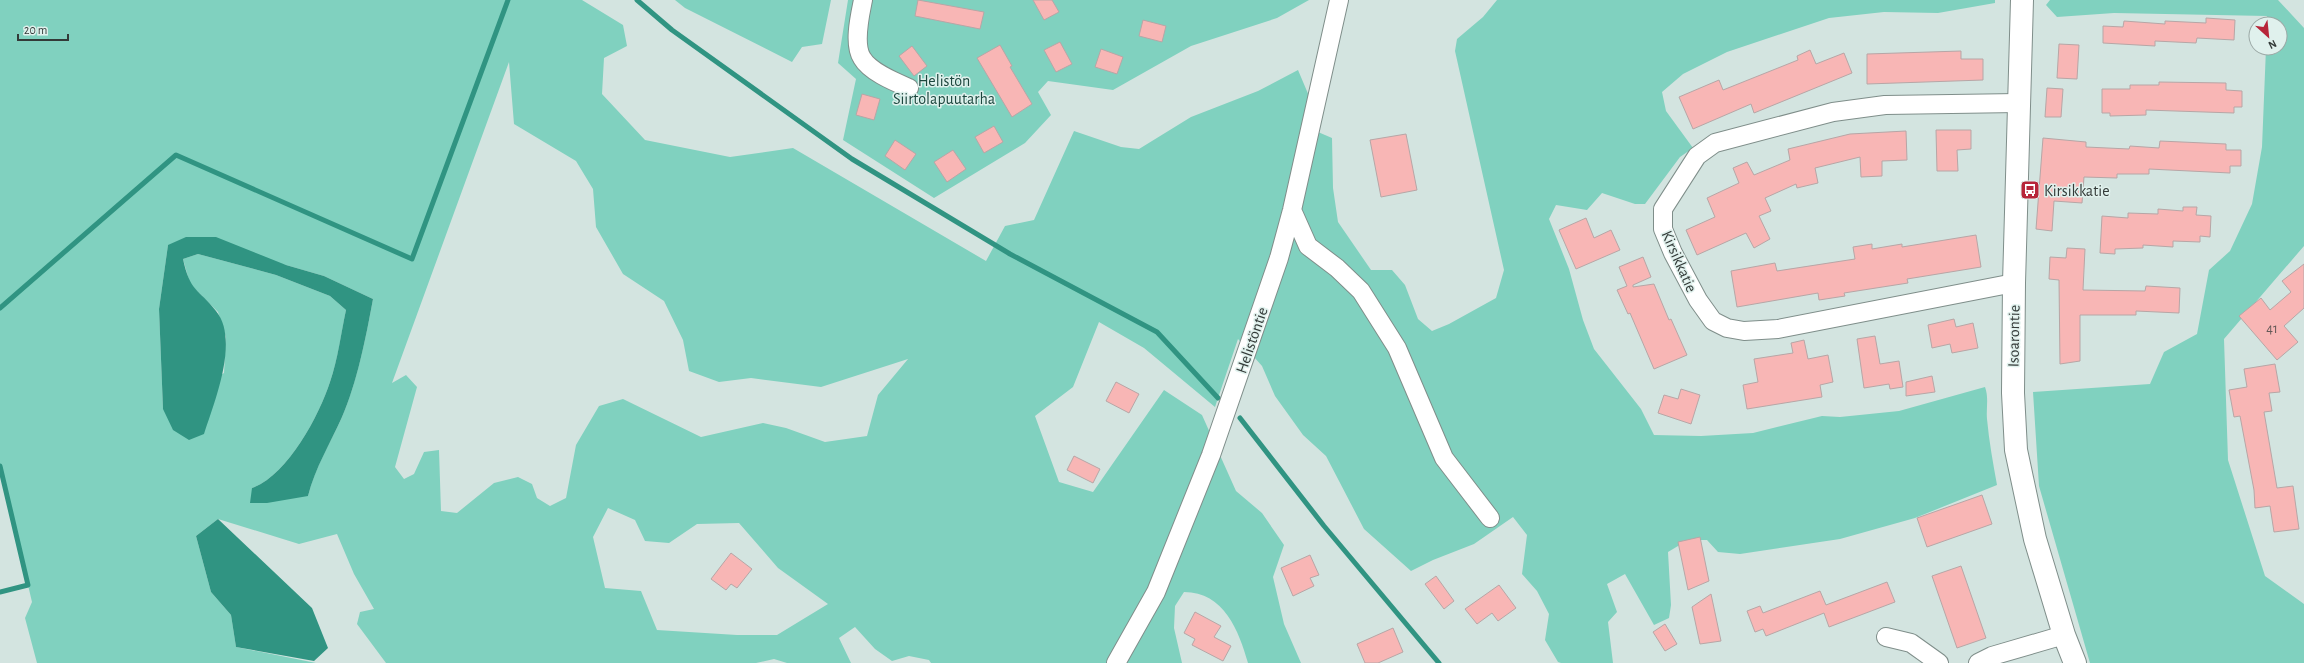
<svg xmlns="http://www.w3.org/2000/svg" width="2304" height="663" viewBox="0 0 2304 663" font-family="'Alegreya Sans',sans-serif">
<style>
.green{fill:#80d1bf;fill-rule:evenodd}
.water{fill:#309482}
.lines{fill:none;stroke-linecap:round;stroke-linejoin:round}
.stream{stroke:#309482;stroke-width:5}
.building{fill:#f8b6b5;stroke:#b7a6a6}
.minor-casing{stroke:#7f8e8a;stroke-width:20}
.tertiary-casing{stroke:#7f8e8a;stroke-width:24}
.minor{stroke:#fff;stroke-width:18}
.tertiary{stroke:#fff;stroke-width:22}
.labels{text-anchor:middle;stroke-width:3;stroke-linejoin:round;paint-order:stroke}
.number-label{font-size:14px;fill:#645957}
.park-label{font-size:16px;fill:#1c473e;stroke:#e0f1ed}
.poi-label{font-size:16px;fill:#333a38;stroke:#e0f1ed;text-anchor:start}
.street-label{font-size:16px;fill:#333a38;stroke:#e0f1ed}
</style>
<rect width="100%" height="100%" fill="#d3e4e0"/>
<!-- green -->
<path class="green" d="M0 0H582L623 25 627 46 604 58 602 94 645 140 730 157 793 148 986 261 1005 226 1034 220 1074 131 1121 147 1139 149 1191 117 1258 91 1298 70 1309 96 1304 126 1332 138 1333 188 1338 222 1371 270H1392L1405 285 1418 319 1432 331 1449 324 1496 298 1504 270 1455 51 1457 39 1483 17 1497 0H1995V3L1938 13 1884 12 1829 18 1727 52 1683 74 1662 92 1666 111 1693 148 1680 157 1645 204H1635L1602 193 1587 210 1556 205 1549 219 1569 269 1583 320 1594 349 1641 409 1654 435 1701 436 1753 433 1822 416 1840 417 1899 411 1985 387C1989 398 1986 408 1987 419 1989 441 1993 463 1997 485L1915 518 1840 539 1740 554 1718 552 1707 540H1688L1668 552 1671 605 1669 618 1654 625 1625 574 1607 584 1617 612 1608 622 1613 663H1561L1558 662 1545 640 1549 614 1537 591 1522 574 1527 535 1513 517 1474 544 1433 560 1411 571 1364 529 1326 456 1303 435 1275 396 1262 366 1238 339 1215 407 1144 348 1099 322 1073 387 1035 416 1059 482 1093 492 1164 390 1202 415 1236 491 1262 513 1284 545 1273 577 1284 624 1301 663H1248C1239 631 1224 592 1184 592L1175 606 1174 628 1182 663H931L929 660 909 656 892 661 875 649 855 627 839 638 851 663H787L774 659 756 663H386L357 624 360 612 374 609 354 574 337 534 299 544 218 519 196 536 211 592 231 615 236 647 316 663H37L25 618 32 602 0 466ZM509 62 514 124 576 161 593 189 596 227 623 274 664 301 683 340 689 371 719 382 751 378 821 387 908 359 878 395 867 436 825 442 786 428 763 423 701 437 623 399 599 406 576 445 566 498 550 506 537 498 532 484 518 477 494 483 457 513 441 511 439 450 424 452 414 474 404 479 395 467 417 387 406 375 392 383ZM168 245 286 265 324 276 373 299C366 337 357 382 342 417 330 444 315 467 308 496L252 488C287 476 319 416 330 382 338 359 341 334 346 310L330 296 276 275 198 254 183 259 190 284 218 312 226 337 224 373 163 409 159 309ZM608 508 635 520 645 541 669 543 697 524 739 523 778 568 828 604 777 635H737L657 630 641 591 605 588 593 537Z
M675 0H831L822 44 802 47 792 62 685 8Z
M848 0H1309L1277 18 1191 46 1113 90 1048 81 1038 92 1051 115 1025 143 934 198 843 140 856 79 838 63Z
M2050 0H2278L2304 28V246L2224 339 2228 460 2265 576 2304 604V663H2090L2039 486 2033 392 2150 384 2164 352 2197 334 2209 270 2230 251 2252 204 2262 147 2266 48H2280V24H2266L2267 16 2114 13 2057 17 2046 5Z"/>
<!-- water -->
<path class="water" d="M186 237H216L286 265 324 276 373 299C366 337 357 383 342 417 330 444 315 468 308 496L267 503H250L252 488C287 476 319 416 330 382 338 359 341 333 346 310L330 296 276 275 198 254 183 259C190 292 198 288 216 311 240 340 214 403 204 434L189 440 173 430 163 409 159 309 168 245Z
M218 519 312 608 328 648 314 661 236 647 231 615 211 592 196 536Z"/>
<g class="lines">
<!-- stream -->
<path class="stream" d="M637 0 672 30 852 159 1010 254 1157 332 1218 398
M0 308 176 155 412 259 508 0
M1240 418 1324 526 1439 663
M0 466 28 585 0 592"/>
</g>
<!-- building -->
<path class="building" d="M918 0 984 12 980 29 915 16Z
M1033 0H1052L1059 12 1044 20Z
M2206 18 2235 20 2234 40 2197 38 2196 43 2155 41V46L2103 43V26L2123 27 2124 21 2165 24V21L2206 23Z
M1143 20 1166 26 1162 42 1139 36Z
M1060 42 1072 64 1056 72 1044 50Z
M2059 44 2079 45 2077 79 2057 78Z
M1000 45 1012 66 1010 67 1032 104 1012 117 977 58Z
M912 46 927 66 914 76 899 56Z
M1101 49 1123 57 1117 74 1095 67Z
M1810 50 1816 64 1844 53 1852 73 1754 113 1751 104 1693 129 1679 97 1719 80 1723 90 1798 60 1797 56Z
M1961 51V59H1983V80L1867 84V54Z
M2159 82 2226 83V90L2242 91V107H2234V113L2146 110V115L2110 116V113H2102V89H2130V85H2159Z
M2047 88 2063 89 2061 117H2045Z
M862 94 880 99 874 120 856 115Z
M994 126 1003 142 984 153 975 137Z
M1936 130H1971V149L1957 150 1958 171H1937Z
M1906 131 1907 160 1882 161V176L1861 177 1860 157 1815 168 1818 183 1797 188 1796 184 1765 198 1771 211 1759 216 1770 239 1754 248 1746 233 1697 255 1686 230 1715 217 1707 198 1739 183 1733 168 1747 162 1754 175 1790 160 1788 149 1850 134Z
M1406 134 1417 190 1381 197 1370 140Z
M2043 138 2086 142V147L2129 149 2130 146 2159 148 2160 141 2226 144V150H2241V166H2230V173L2149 169V174H2117V178L2084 177 2082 203 2054 201 2052 231 2036 229Z
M895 140 916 154 905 170 885 156Z
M953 150 966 169 947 182 934 162Z
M2183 207H2197L2196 215 2211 216 2210 237 2200 236V242L2173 241V247L2143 245V248L2115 249V254L2100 253 2102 216 2128 218V213L2158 214V209L2183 211Z
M1586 218 1594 238 1611 230 1620 250 1576 269 1559 230Z
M1976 235 1981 267 1907 279 1908 283 1844 293 1845 296 1819 300 1818 293 1737 307 1731 271 1775 263 1777 271 1855 259 1853 247 1872 244V249L1902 244V247Z
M2067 248 2085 249 2083 290 2145 291 2146 286 2180 288 2179 313 2136 311V315H2080V361L2060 364 2059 280 2049 279 2050 257 2066 258Z
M1643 257 1651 277 1633 285V287L1654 284 1669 320 1671 319 1687 355 1654 369 1630 313 1628 314 1617 290 1627 286 1619 267Z
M2304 264V308L2284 326 2298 342 2277 360 2239 316 2261 298 2270 310 2291 292 2282 281Z
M1954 319 1956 327 1973 323 1978 348 1952 353 1950 344 1932 348 1928 325Z
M1875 336 1880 364 1899 361 1903 387 1890 389 1889 384 1864 388 1857 339Z
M1804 340 1808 359 1828 355 1833 382 1820 385 1822 397 1747 409 1743 385 1758 382 1754 359 1793 353 1791 343Z
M2275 364 2280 392 2269 393 2272 411 2264 412 2277 488 2293 486 2299 529 2274 532 2270 506 2255 508 2254 490 2240 416 2234 417 2229 390 2247 387 2244 369Z
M1932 376 1935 392 1906 396V382Z
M1116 382 1139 394 1129 413 1106 401Z
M1681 389 1700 395 1691 424 1658 413 1664 395 1678 399Z
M1074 456 1100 469 1093 483 1067 470Z
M1982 495 1992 524 1927 547 1917 518Z
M1700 537 1709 581 1688 590 1678 542Z
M731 553 752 569 737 588 731 584 726 590 711 579Z
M1310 555 1319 575 1310 578 1314 586 1293 596 1281 568Z
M1961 566 1986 638 1957 648 1932 576Z
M1436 576 1454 601 1444 609 1425 584Z
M1887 582 1895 602 1829 627 1824 613 1766 636 1763 629 1755 632 1747 611 1760 606 1763 613 1820 591 1826 605Z
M1499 585 1516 608 1498 621 1492 613 1477 624 1465 609Z
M1711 594 1721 641 1700 644 1692 607Z
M1195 612 1221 626 1214 637 1231 646 1223 661 1192 645 1195 639 1184 633Z
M1665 624 1677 644 1665 651 1653 632Z
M1393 628 1403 652 1378 663H1365L1357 644Z"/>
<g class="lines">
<defs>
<path id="minor" d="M863 0C860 15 853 44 862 58 870 72 895 82 909 88
M1292 210 1308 246 1337 268 1361 291 1397 348 1444 458 1490 518
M2014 283 1778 329 1744 331 1727 328 1713 321 1698 300 1673 253 1663 229V209L1697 156 1715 143 1833 112 1885 105 2018 103
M1886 637 1911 643 1939 663
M1116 663 1156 592 1211 455 1279 258 1292 210 1339 0
M1978 663 1992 656 2064 635"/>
<path id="tertiary" d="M2022 0 2014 283 2013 393 2016 450 2035 539 2064 635 2075 663"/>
</defs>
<!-- minor casing -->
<use href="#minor" class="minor-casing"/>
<!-- tertiary casing -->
<use href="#tertiary" class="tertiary-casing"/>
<!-- minor -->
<use href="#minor" class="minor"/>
<!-- tertiary -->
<use href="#tertiary" class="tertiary"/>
</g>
<!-- icons -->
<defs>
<symbol id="bus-square" viewBox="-11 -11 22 22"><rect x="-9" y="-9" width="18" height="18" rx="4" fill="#b72539" stroke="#e0f1ed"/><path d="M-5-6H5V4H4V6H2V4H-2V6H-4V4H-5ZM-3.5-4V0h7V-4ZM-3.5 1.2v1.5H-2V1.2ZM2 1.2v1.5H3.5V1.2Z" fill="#fff"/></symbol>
</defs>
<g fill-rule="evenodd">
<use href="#bus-square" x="2019" y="179" width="22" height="22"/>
</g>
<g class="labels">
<!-- number labels -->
<g class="number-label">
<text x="2272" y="333">41</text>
</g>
<!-- park labels -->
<g class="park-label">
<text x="944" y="86">Helistön<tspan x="944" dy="18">Siirtolapuutarha</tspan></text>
</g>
<!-- poi labels -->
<g class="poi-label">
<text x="2044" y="196">Kirsikkatie</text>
</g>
<!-- street labels -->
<g class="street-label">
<text transform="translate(1680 261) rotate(66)" y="6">Kirsikkatie</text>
<text transform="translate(2013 336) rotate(-89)" y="6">Isoarontie</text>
<text transform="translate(1251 340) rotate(-71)" y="6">Helistöntie</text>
</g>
</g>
<!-- north arrow -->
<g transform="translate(2268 36) rotate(153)"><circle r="19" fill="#e0f1ed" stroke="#9ba8a5"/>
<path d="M0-3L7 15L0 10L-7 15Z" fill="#b72539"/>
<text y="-6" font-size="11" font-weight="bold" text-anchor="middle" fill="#333a38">N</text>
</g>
<!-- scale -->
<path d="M18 34v6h50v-6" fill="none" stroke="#333a38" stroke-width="2"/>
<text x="24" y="34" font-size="12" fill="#333a38" stroke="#e0f1ed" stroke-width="3" paint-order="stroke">20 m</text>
</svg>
